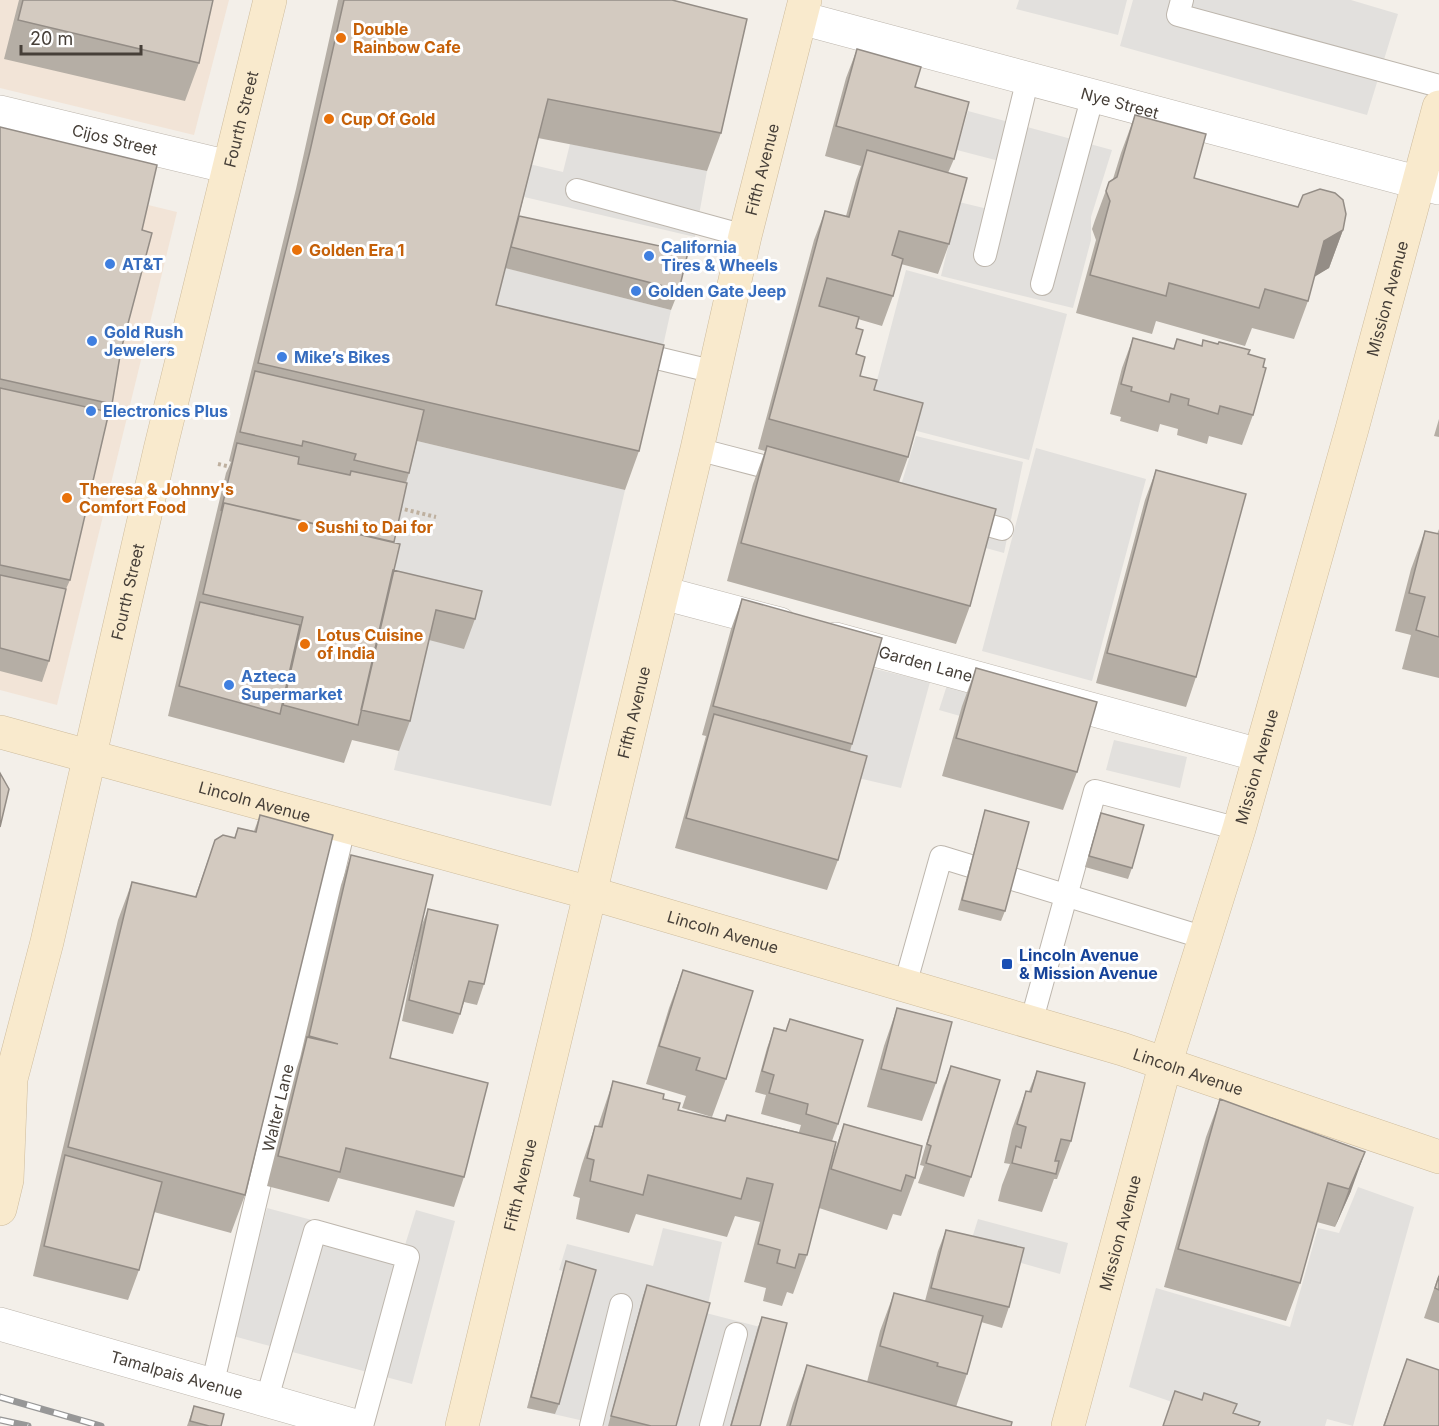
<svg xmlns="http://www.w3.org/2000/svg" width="1439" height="1426" viewBox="0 0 1439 1426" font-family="Inter,sans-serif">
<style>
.commercial{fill:#f2e4d7}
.parking{fill:#e2e0dd}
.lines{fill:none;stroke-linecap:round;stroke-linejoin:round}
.lane-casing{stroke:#bdb6ad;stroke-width:24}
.street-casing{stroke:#bdb6ad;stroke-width:34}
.secondary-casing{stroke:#cebc9d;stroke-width:34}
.path{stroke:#beb09f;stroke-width:4;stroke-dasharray:3 3;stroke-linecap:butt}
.lane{stroke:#fff;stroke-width:22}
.street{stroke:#fff;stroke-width:33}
.secondary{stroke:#f9eacd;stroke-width:33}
.rail-casing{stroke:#979797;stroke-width:7}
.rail{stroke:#fff;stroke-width:4.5;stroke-dasharray:14;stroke-linecap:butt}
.wall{fill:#b5aea5}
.shaded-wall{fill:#948d86}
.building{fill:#d3cac0;stroke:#948d86;stroke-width:1.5}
.food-dot{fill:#e8710a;stroke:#fff;stroke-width:2}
.shop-dot{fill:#3f7fe0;stroke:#fff;stroke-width:2}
.transit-dot{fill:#1a4fb4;stroke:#fff;stroke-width:2}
.labels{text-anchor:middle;stroke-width:6;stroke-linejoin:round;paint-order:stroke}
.food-label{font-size:16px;font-weight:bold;fill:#c56008;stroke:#fff;text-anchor:start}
.street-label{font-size:16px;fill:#463f38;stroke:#fff}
.shop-label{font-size:16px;font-weight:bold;fill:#366cbe;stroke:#fff;text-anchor:start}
.transit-label{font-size:16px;font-weight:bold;fill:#164399;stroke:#fff;text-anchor:start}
</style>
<rect width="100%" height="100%" fill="#f3efe9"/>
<!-- commercial -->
<path class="commercial" d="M0 0H229L194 135 0 88Z
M0 169 177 212 57 705 0 690Z"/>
<!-- parking -->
<path class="parking" d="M1019 0H1127L1118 35 1016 9Z
M1133 0H1351L1398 14 1367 115 1120 46Z
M968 111 1112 150 1091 217V240L1073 308 941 276 959 202 992 210 1003 162 957 150Z
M570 144 707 171 695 237 520 196 529 164 563 172Z
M502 267 671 310 655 382 482 343Z
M906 270 1067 314 1029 460 867 418Z
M916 436 1023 462 1004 553 759 486 894 508Z
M413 440 625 490 551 806 394 770 426 639 382 600Z
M1036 448 1146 479 1092 681 982 651Z
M871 668 930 682 901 788 841 774Z
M948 682 1056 713 1048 741 939 710Z
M1114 740 1187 757 1180 788 1106 770Z
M1358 1187 1414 1207 1353 1426 1327 1419 1325 1426H1241L1129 1387 1156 1288 1290 1327 1318 1228 1339 1233Z
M267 1208 405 1245 416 1210 455 1221 412 1384 233 1336Z
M978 1219 1068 1243 1060 1274 969 1248Z
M663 1228 722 1242 706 1313 783 1333 758 1426H606L527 1408 563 1271 559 1270 567 1244 653 1266Z"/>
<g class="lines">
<defs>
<g id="lane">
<path d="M1182 0 1178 15 1439 86"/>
<path d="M577 190 745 236"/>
<path d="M985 255 1028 78"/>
<path d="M1042 284 1093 95"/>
<path d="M632 352 715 372"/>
<path d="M697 449 789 473"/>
<path d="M963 518 1002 529"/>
<path d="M905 985 941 857 1205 938"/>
<path d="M1031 1023 1095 791 1239 829"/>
<path id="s1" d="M212 1386 344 828"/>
<path d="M266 1402 315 1231 408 1257 362 1426"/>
<path d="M591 1426 621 1305"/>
<path d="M711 1426 736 1334"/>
</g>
<g id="street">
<path id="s2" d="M801 18 1439 188"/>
<path id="s3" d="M0 112 229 167"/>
<path d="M663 593 780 624"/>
<path id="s4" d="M835 639 1259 755"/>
<path id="s5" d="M0 1324 356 1426"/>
</g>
<g id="secondary">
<path id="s6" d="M0 732 590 893 1122 1049 1439 1157"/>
<path id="s7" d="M0 1209 7 1180 11 1079 47 942 160 450 270 0"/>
<path id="s8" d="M462 1426 697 449 745 236 805 0"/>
<path id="s9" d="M1068 1426 1166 1062 1239 829 1352 429 1439 107"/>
</g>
</defs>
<!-- lane casing -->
<use href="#lane" class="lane-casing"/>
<!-- street casing -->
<use href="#street" class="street-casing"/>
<!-- secondary casing -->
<use href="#secondary" class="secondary-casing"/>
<!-- path -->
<path class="path" d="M218 464 231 467
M399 508 436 517"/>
<!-- lane -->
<use href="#lane" class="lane"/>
<!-- street -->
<use href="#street" class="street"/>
<!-- secondary -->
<use href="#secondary" class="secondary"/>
<defs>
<path id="rail" d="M0 1397 101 1426
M0 1420 28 1426"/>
</defs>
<!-- rail casing -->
<use href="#rail" class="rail-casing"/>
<!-- rail -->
<use href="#rail" class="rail"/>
</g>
<!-- wall -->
<path class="wall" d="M19 0H213L199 63 185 101 4 59Z
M338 0H672L721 133 707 171 538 138 519 216 679 290 671 310 505 268 496 305 639 451 625 490 417 441 409 473 406 483 394 542 393 570 475 619 464 649 429 640 410 721 399 751 352 740 344 763 168 716 226 473 231 462 229 461 296 189Z
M857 49 915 87 954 159 948 173 949 244 938 274 901 264 893 296 882 326 858 319 856 328V354L860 376 874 390 908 457 899 482 970 606 956 644 727 581 753 484 765 451 758 449 814 240 825 211 846 216 856 180 861 166 825 156 846 78Z
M1135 115 1194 178 1343 230 1329 268 1314 276 1308 301 1294 339 1252 328 1245 346 1156 321 1152 334 1076 313 1096 240 1092 229 1095 220 1109 182 1113 179 1121 153Z
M0 127 142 230 112 404 109 412 70 580 66 589 49 661 42 682 0 671Z
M1133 338 1173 349 1177 339 1201 346 1248 354 1263 367 1253 415 1242 445 1209 436 1207 444 1177 435 1178 429 1160 424 1158 432 1120 421 1121 417 1110 414 1122 368Z
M1439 419V437L1434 436Z
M1156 470 1196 677 1186 707 1096 683 1145 500Z
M1439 529V678L1402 669 1411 635 1395 631 1411 569 1425 531 1437 534Z
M742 599 852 744 850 751 838 860 827 890 675 848 706 736 702 735 731 629Z
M976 668 1077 772 1063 810 942 776 962 706Z
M985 810 1005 911 1001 921 958 910 982 821Z
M1101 813 1132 868 1128 879 1085 867Z
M260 815 245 1195 231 1233 154 1212 139 1270 128 1300 33 1276 54 1185 118 920 132 882 195 897 215 840 234 838 238 828 254 831Z
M351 855 390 1058 464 1177 454 1207 338 1178 329 1202 267 1186 297 1067 300 1058 341 885Z
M428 909 484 984 477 1005 464 1002 460 1014 453 1034 402 1021 420 930Z
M683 970 726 1079 712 1117 682 1108 686 1096 646 1084 669 1008Z
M897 1008 936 1083 922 1121 867 1107 884 1046Z
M790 1019 838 1124 832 1141 831 1161 844 1124 915 1178 901 1216 893 1214 887 1230 819 1208 807 1255 793 1294 787 1292 782 1306 763 1301 766 1288 744 1282 760 1222 735 1216 727 1237 636 1214 629 1233 576 1219 580 1198 573 1196 582 1164 595 1126H598L613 1081 663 1099 678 1110 725 1121 727 1115 799 1132 801 1125 761 1114 766 1095 755 1092 767 1048 774 1028 786 1031Z
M951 1066 971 1177 964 1197 918 1183 924 1166 920 1165 943 1086Z
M1037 1071 1071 1141 1057 1179H1054L1042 1212 998 1201 1002 1185 1010 1164 1004 1163 1012 1129 1026 1091H1029Z
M1220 1099 1351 1191 1335 1227 1317 1222 1300 1283 1286 1321 1164 1287 1206 1137Z
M946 1230 1009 1307 1002 1328 981 1322 967 1374 956 1407 1011 1426H786L793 1403 807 1365 867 1382 880 1331 894 1293 925 1301 938 1251Z
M566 1261 559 1404 555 1414 527 1408 563 1272Z
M1439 1274V1323L1424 1318Z
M647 1285 676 1426H608L643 1296Z
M762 1317 760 1426H730L758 1327Z
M1407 1359 1439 1426H1383Z
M194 1406 221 1426H187Z"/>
<!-- shaded-wall -->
<path class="shaded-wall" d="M1343 230 1329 268 1311 279 1324 241Z
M1365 1152 1351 1191 1335 1227 1349 1189Z"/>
<!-- building -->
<path class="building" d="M23 0H213L199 63 18 20Z
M344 0H672L747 19 721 133 548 99 496 305 664 345 639 451 258 363 310 151Z
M857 49 921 67 915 87 969 102 954 159 836 126Z
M1135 115 1206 134 1194 178 1298 207 1303 195 1320 189 1335 193 1343 200 1346 214 1343 230 1324 241 1308 301 1265 289 1259 308 1169 283 1166 296 1090 275 1110 201 1106 191 1109 182 1117 177Z
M0 127 157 165 142 230 152 233 121 350 112 404 0 379Z
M867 150 967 178 949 244 899 231 892 255 903 259 893 296 827 278 819 306 859 317 856 328 863 330 856 354 865 357 860 376 877 380 874 390 923 403 908 457 769 419 825 211 849 217Z
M519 216 688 252 679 290 511 247Z
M1133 338 1174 349 1177 339 1202 346 1203 340 1218 344 1219 342 1250 350 1248 354 1265 359 1263 367 1266 368 1253 415 1220 406 1218 414 1188 405 1189 399 1171 394 1169 402 1131 391 1132 387 1121 384Z
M255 371 424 410 409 473 354 460 356 454 303 441 302 446 240 432Z
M0 388 109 412 70 580 0 565Z
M237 443 299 457 298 464 350 475 351 471 407 483 394 542 224 503 221 511Z
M767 446 996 509 970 606 741 543Z
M1156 470 1246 494 1196 677 1107 653Z
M224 503 400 544 358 725 283 705 303 617 203 594Z
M1425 531 1439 534V637L1416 630 1425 597 1409 593Z
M393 570 482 591 475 619 436 610 410 721 361 710Z
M0 575 66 589 49 661 0 648Z
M742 599 882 638 852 744 713 706Z
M200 602 300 625 280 714 179 686Z
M976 668 1097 702 1077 772 956 738Z
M714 714 867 756 838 860 686 818Z
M0 773 9 789 0 827Z
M985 810 1029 822 1005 911 962 900Z
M1101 813 1144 825 1132 868 1089 856Z
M260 815 333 835 245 1195 68 1147 132 882 196 897 215 840 223 835 235 838 238 828 256 832Z
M351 855 433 875 390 1058 488 1083 464 1177 346 1148 340 1172 278 1156 307 1037 338 1044 309 1036Z
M428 909 498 925 484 984 469 981 460 1014 409 1000Z
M683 970 753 991 726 1079 696 1070 700 1058 659 1046Z
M897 1008 952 1022 936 1083 881 1069Z
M790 1019 863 1040 838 1124 806 1114 808 1104 769 1093 774 1075 762 1071 774 1028 786 1031Z
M951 1066 1000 1080 971 1177 926 1163 931 1146 927 1144Z
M1037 1071 1085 1083 1071 1141 1061 1139 1055 1161H1059L1056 1174 1012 1163 1016 1146 1021 1148 1026 1127 1017 1124 1026 1091 1031 1092Z
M613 1081 664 1094 663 1099 680 1103 678 1110 725 1121 727 1115 836 1142 807 1255 799 1254 795 1268 777 1263 780 1250 758 1244 773 1184 747 1178 741 1199 648 1175 643 1195 590 1181 594 1160 587 1158 595 1126 602 1127Z
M1220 1099 1365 1152 1349 1189 1328 1183 1300 1283 1178 1249Z
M844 1124 922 1146 915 1178 906 1175 901 1191 831 1169Z
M65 1155 162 1182 139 1270 44 1246Z
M946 1230 1024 1248 1009 1307 931 1288Z
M566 1261 596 1270 559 1404 531 1397Z
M1439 1276V1290L1435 1288Z
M647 1285 710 1303 676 1426H651L611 1416Z
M894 1293 983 1316 967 1374 937 1366 938 1363 880 1346Z
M762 1317 787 1323 760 1426H731Z
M1407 1359 1439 1370V1426H1384Z
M807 1365 1012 1422 1011 1426H790Z
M1175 1391 1202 1400 1204 1393 1237 1404 1233 1413 1260 1422 1258 1426H1163Z
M194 1406 224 1414 221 1426H209L190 1421Z"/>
<!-- markers -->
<g class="food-dot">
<circle cx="341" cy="38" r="6"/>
<circle cx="329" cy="119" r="6"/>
<circle cx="297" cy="250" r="6"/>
<circle cx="67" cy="498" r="6"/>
<circle cx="303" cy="527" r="6"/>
<circle cx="305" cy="644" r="6"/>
</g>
<g class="shop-dot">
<circle cx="649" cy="256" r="6"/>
<circle cx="110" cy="264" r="6"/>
<circle cx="636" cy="291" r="6"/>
<circle cx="92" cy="341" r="6"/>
<circle cx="282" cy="357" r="6"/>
<circle cx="91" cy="411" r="6"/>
<circle cx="229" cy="685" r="6"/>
</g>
<rect class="transit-dot" x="1001" y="958" width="12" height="12" rx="3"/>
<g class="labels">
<!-- food labels -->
<g class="food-label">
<text x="353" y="35">Double<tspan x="353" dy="18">Rainbow Cafe</tspan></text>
<text x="341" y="125">Cup Of Gold</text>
<text x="309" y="256">Golden Era 1</text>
<text x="79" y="495">Theresa &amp; Johnny's<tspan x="79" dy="18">Comfort Food</tspan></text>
<text x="315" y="533">Sushi to Dai for</text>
<text x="317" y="641">Lotus Cuisine<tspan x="317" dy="18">of India</tspan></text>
</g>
<!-- street labels -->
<g class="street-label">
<text dy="6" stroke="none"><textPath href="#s2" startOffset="330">Nye Street</textPath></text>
<text dy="6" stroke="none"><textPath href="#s7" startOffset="1118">Fourth Street</textPath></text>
<text dy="6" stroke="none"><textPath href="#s3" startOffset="118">Cijos Street</textPath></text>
<text dy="6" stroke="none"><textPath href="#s8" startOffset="1292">Fifth Avenue</textPath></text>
<text dy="6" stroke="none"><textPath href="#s9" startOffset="1172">Mission Avenue</textPath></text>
<text dy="6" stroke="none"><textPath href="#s7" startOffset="632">Fourth Street</textPath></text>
<text dy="6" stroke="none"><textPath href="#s4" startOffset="94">Garden Lane</textPath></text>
<text dy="6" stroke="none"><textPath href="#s8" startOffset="734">Fifth Avenue</textPath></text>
<text dy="6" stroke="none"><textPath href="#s9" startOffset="686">Mission Avenue</textPath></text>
<text dy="6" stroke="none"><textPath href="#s6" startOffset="264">Lincoln Avenue</textPath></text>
<text dy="6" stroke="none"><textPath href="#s6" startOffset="750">Lincoln Avenue</textPath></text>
<text dy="6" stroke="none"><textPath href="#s6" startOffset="1236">Lincoln Avenue</textPath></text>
<text dy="6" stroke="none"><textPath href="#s1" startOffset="286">Walter Lane</textPath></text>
<text dy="6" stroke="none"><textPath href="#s8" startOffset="248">Fifth Avenue</textPath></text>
<text dy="6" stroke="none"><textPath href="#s9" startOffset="200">Mission Avenue</textPath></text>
<text dy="6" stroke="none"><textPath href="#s5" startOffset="184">Tamalpais Avenue</textPath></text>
</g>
<!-- shop labels -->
<g class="shop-label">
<text x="661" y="253">California<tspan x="661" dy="18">Tires &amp; Wheels</tspan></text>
<text x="122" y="270">AT&amp;T</text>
<text x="648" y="297">Golden Gate Jeep</text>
<text x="104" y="338">Gold Rush<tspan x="104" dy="18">Jewelers</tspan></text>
<text x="294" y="363">Mike’s Bikes</text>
<text x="103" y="417">Electronics Plus</text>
<text x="241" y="682">Azteca<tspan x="241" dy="18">Supermarket</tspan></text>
</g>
<!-- transit labels -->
<g class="transit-label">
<text x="1019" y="961">Lincoln Avenue<tspan x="1019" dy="18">&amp; Mission Avenue</tspan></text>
</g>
</g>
<!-- scale -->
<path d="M21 45v9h120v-9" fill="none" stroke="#463f38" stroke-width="3"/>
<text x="30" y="45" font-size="18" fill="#463f38" stroke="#ffffff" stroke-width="4.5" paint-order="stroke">20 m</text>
</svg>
